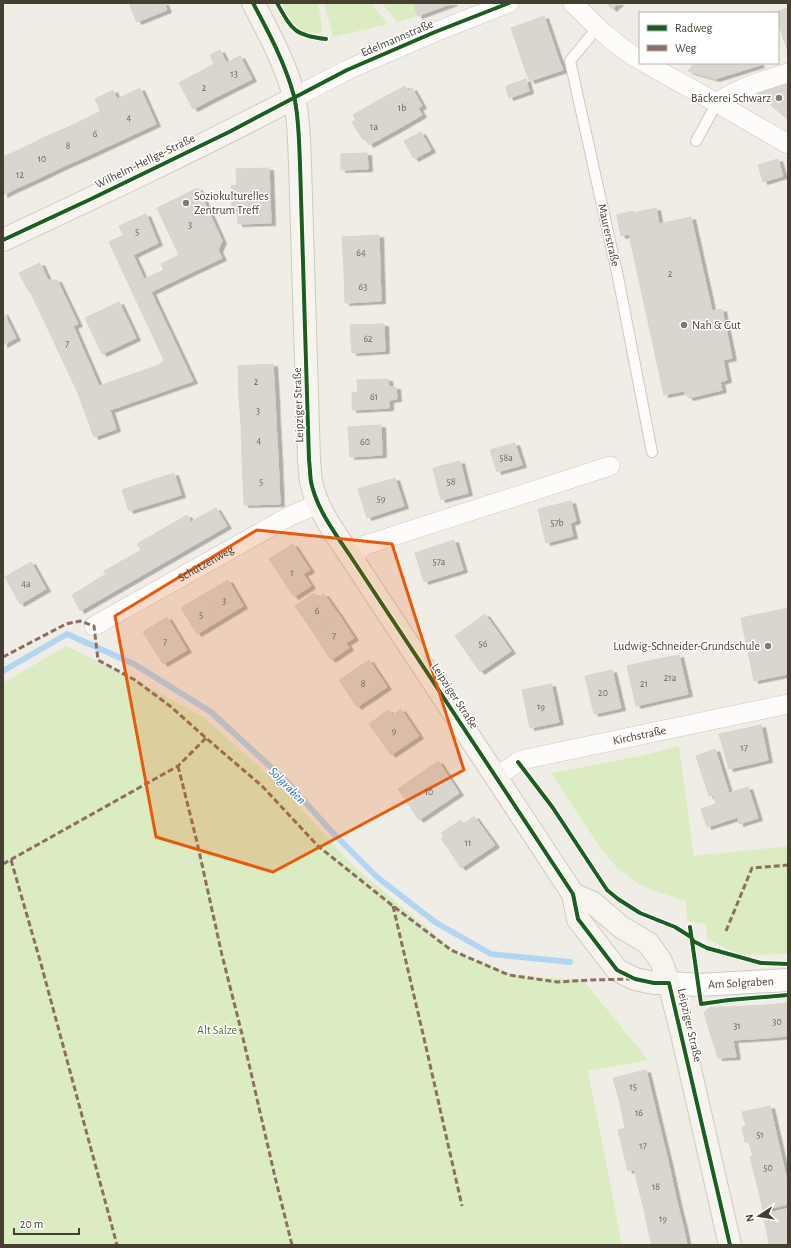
<svg xmlns="http://www.w3.org/2000/svg" width="791" height="1248" viewBox="0 0 791 1248" font-family="'Alegreya Sans',sans-serif">
<style>
.green{fill:#dbecc3}
.lines{fill:none;stroke-linecap:round;stroke-linejoin:round}
.stream{stroke:#b2d6f2;stroke-width:6}
.building{fill:#d9d6cf;stroke:#d8d4cc;filter:url(#shadow)}
.service-casing{stroke:#ccc9c2;stroke-width:12}
.minor-casing{stroke:#ccc9c2;stroke-width:20}
.tertiary-casing{stroke:#ccc9c2;stroke-width:24}
.secondary-casing{stroke:#cfcabc;stroke-width:24}
.service{stroke:#fdfcfb;stroke-width:10}
.minor{stroke:#fdfcfb;stroke-width:19}
.tertiary{stroke:#fdfcfb;stroke-width:22}
.secondary{stroke:#f6f4ed;stroke-width:22}
.quiet{stroke:#8d6e63;stroke-width:3;stroke-dasharray:6 3;stroke-linecap:butt}
.cycleway-casing{stroke:#fff;stroke-width:6}
.cycleway{stroke:#1b5e20;stroke-width:4}
.marked{fill:#e8590c;fill-opacity:0.2;stroke:#e8590c;stroke-width:3;stroke-linejoin:round}
.poi-dot{fill:#817c71;stroke:#fff;stroke-width:1.5}
.labels{text-anchor:middle;stroke-width:3;stroke-linejoin:round;paint-order:stroke}
.number-label{font-size:10px;fill:#6b665a}
.street-label{font-size:12px;fill:#453f32;stroke:#fff}
.poi-label{font-size:12px;fill:#453f32;stroke:#fff;text-anchor:end}
.park-label{font-size:12px;fill:#3f7c21;stroke:#fff}
.water-label{font-size:13px;font-style:italic;fill:#2273ba;stroke:#fff}
</style>
<defs>
<filter id="shadow"><feDropShadow dx="4.5" dy="2.5" stdDeviation="0" flood-color="#0004"/></filter>
</defs>
<rect width="100%" height="100%" fill="#f0ede6"/>
<!-- green -->
<path class="green" d="M281 3H318L322 25V33C317 33 311 33 306 32 293 28 287 14 281 3Z
M324 3H371L388 24 333 37Z
M382 3H413L418 16 397 22Z
M66 646 130 677 203 717 283 788 352 865 456 952 517 976 583 980 648 1060 588 1071 622 1245H3V683Z
M679 746 694 856 788 846V954L741 955 707 939 706 924 687 921 686 901 663 894 640 885 617 868 599 846 551 773C594 765 637 758 679 746Z"/>
<g class="lines">
<!-- stream -->
<path class="stream" d="M3 671 67 634 134 664 211 712 288 783 331 831 377 877 435 922 491 954 570 962"/>
</g>
<!-- building -->
<path class="building" d="M129 3H164L167 10 137 22Z
M413 3H453L418 16Z
M607 3H619L612 9Z
M788 8V52L778 23V13L775 12Z
M544 16 559 60 526 72 511 28Z
M220 50 226 62 216 68 210 55Z
M240 56 252 79 228 91 216 68Z
M559 60 563 70 530 81 526 72Z
M694 63H716L715 79 688 71Z
M716 63H759L760 65 715 79Z
M214 64 228 91 193 109 179 83Z
M526 79 529 91 509 98 506 86Z
M788 84V120L757 93Z
M405 86 408 91 412 88 422 106 418 108 422 115 396 130 379 100Z
M140 88 156 124 115 143 95 99 113 90 117 99Z
M379 100 396 130 369 145 366 139 363 140 352 122 356 120 353 115Z
M101 111 115 143 89 155 75 124Z
M75 124 89 155 62 167 47 136Z
M421 132 431 150 414 159 404 141Z
M47 136 62 167 37 179 23 148Z
M23 148 37 179 13 190 3 169V157Z
M367 153 368 169 341 170V154Z
M778 159 783 176 763 182 758 165Z
M269 168 271 223 238 224 237 209H232L231 186 237 185 236 169Z
M3 169 13 190 3 195Z
M198 188 222 241 218 250 222 258 188 274 157 208Z
M656 208 659 224 691 217 712 311 722 309 732 358 723 360 727 380 720 382 722 390 689 398 683 391 664 395 629 234 621 236 617 215 633 211V213Z
M146 214 158 243 133 255 119 226Z
M124 235 144 279 164 270 161 264 179 255 188 274 151 292 193 381 110 410 116 429 94 437 78 393 30 291 29 292 19 273 40 263 48 280H57L78 324 73 326 99 386 159 365 164 360 109 242Z
M379 235 380 268 344 270 342 237Z
M380 268 381 301 345 303 344 270Z
M119 302 136 338 102 354 85 318Z
M3 312 16 338 3 345Z
M384 324 385 351 352 353 350 325Z
M273 364 275 397 239 398 238 366Z
M388 379 389 387H396L397 399 389 400V408L352 410V393L358 392 357 380Z
M275 397 276 422 241 424 239 398Z
M276 422 278 457 242 458 241 424Z
M381 425 382 455 350 457 348 427Z
M515 443 522 465 497 472 490 450Z
M278 457 280 504 244 505 242 458Z
M460 461 468 493 441 500 433 468Z
M174 473 181 495 129 511 122 490Z
M395 478 404 506 367 518 358 489Z
M571 501 576 521 570 523 573 536 546 543 538 509Z
M216 508 227 526 80 611 72 595 106 574 104 571 141 550 137 544 187 515 191 522Z
M454 540 463 570 424 582 415 553Z
M293 544 310 570 303 574 311 586 294 597 269 559Z
M31 562 46 589 20 604 5 577Z
M228 580 243 606 220 620 204 594Z
M314 593 317 598 324 594 339 615 313 632 295 606Z
M204 594 220 620 197 634 181 608Z
M788 608V674L754 681 741 618Z
M485 614 511 651 480 672 455 636Z
M339 615 354 638 346 643 349 648 331 660 313 632Z
M167 617 187 650 163 664 143 632Z
M679 655 688 694 661 700 653 660Z
M369 660 387 687 357 707 339 680Z
M653 660 661 700 636 706 627 666Z
M612 670 621 708 594 714 585 676Z
M551 684 559 722 530 728 522 690Z
M401 709 419 736 391 755 369 724 388 710 392 715Z
M761 725 768 760 729 769 719 734Z
M715 749 729 793 748 787 758 818 739 824 738 817 707 827 701 809 716 804 714 795 709 796 696 756Z
M438 761 459 793 419 820 398 789Z
M474 816 495 845 461 868 441 838 444 836 441 833 461 820 464 824Z
M788 1003V1036L767 1038 765 1005Z
M765 1005 767 1038 733 1040 736 1057 718 1058 704 1013 710 1007H729Z
M646 1070 652 1095 620 1103 613 1078Z
M652 1095 658 1120 625 1128 620 1103Z
M770 1106 780 1150 753 1157 749 1142H745L742 1127 746 1126 742 1112Z
M658 1120 668 1161 628 1171 618 1130Z
M780 1150 786 1177 757 1184 750 1157Z
M668 1161 677 1202 644 1210 634 1169Z
M786 1177 788 1184V1204L763 1210 757 1184Z
M677 1202 683 1226 649 1234 644 1210Z
M788 1209V1234L768 1238 763 1214Z
M683 1226 687 1245H652L649 1234Z
M788 1234V1245H769L768 1238Z"/>
<g class="lines">
<defs>
<path id="service" d="M597 28 570 61 618 277 652 452
M696 141 717 103"/>
<g id="minor">
<path d="M573 3C594 24 614 45 640 60"/>
<path d="M645 63 717 103C739 87 762 81 788 73"/>
<path d="M294 98 347 70 435 32 509 3"/>
<path d="M717 103 788 144"/>
<path d="M351 557 365 545 381 540 610 466"/>
<path id="s1" d="M94 626 290 516 318 504"/>
<path id="s2" d="M496 777 518 762 526 759 788 704"/>
</g>
<g id="tertiary">
<path id="s3" d="M669 983 699 985 788 980"/>
</g>
<path id="secondary" d="M253 3C269 33 285 63 294 96 299 117 299 143 300 164L309 460C310 467 310 475 311 482 317 510 335 533 351 557L573 894 578 919 617 970 635 979 654 983H669
M3 240C101 194 199 148 294 98
M573 894 593 903 621 927 648 943 661 961 669 983 682 1034 730 1245"/>
</defs>
<!-- service casing -->
<use href="#service" class="service-casing"/>
<!-- minor casing -->
<use href="#minor" class="minor-casing"/>
<!-- tertiary casing -->
<use href="#tertiary" class="tertiary-casing"/>
<!-- secondary casing -->
<use href="#secondary" class="secondary-casing"/>
<!-- service -->
<use href="#service" class="service"/>
<!-- minor -->
<use href="#minor" class="minor"/>
<!-- tertiary -->
<use href="#tertiary" class="tertiary"/>
<!-- secondary -->
<use href="#secondary" class="secondary"/>
<!-- quiet -->
<path class="quiet" d="M3 657 66 624 80 621 94 626 98 660 135 680 170 706 206 738 262 786 318 846 393 906 451 950 509 975 557 982 591 980 630 979
M178 766 197 842 222 955 243 1038 275 1177 292 1245
M11 860 41 964 117 1245
M3 864 178 766 206 738
M393 906 426 1047 462 1206
M726 931 752 868 788 865"/>
<defs>
<path id="cycleway" d="M253 3C269 33 285 63 294 96 299 117 299 143 300 164L309 460C310 467 310 475 311 482 317 510 335 533 351 557L573 894 578 919 617 970 635 979 654 983H669L730 1245
M277 3C292 30 295 36 326 39
M3 240 91 199 229 132 347 70 435 32 509 3
M518 762 553 808 607 890 618 899 640 913 675 927 691 937 693 941 707 948 761 963 788 964
M690 927 701 1004 729 1000 788 995"/>
</defs>
<!-- cycleway casing -->
<use href="#cycleway" class="cycleway-casing"/>
<!-- cycleway -->
<use href="#cycleway" class="cycleway"/>
</g>
<!-- marked area -->
<path class="marked" d="M257 530 392 544 464 770 273 872 156 837 115 616Z"/>
<!-- markers -->
<g class="poi-dot">
<circle cx="779" cy="98" r="4"/>
<circle cx="186" cy="203" r="4"/>
<circle cx="684" cy="325" r="4"/>
<circle cx="768" cy="646" r="4"/>
</g>
<g class="labels">
<!-- number labels -->
<g class="number-label">
<text x="234" y="77">13</text>
<text x="204" y="91">2</text>
<text x="402" y="111">1b</text>
<text x="129" y="121">4</text>
<text x="374" y="130">1a</text>
<text x="95" y="137">6</text>
<text x="68" y="149">8</text>
<text x="42" y="162">10</text>
<text x="20" y="178">12</text>
<text x="190" y="228">3</text>
<text x="137" y="235">5</text>
<text x="361" y="256">64</text>
<text x="670" y="277">2</text>
<text x="363" y="290">63</text>
<text x="368" y="342">62</text>
<text x="67" y="347">7</text>
<text x="256" y="385">2</text>
<text x="374" y="400">61</text>
<text x="258" y="414">3</text>
<text x="259" y="444">4</text>
<text x="365" y="445">60</text>
<text x="506" y="461">58a</text>
<text x="261" y="485">5</text>
<text x="451" y="485">58</text>
<text x="381" y="502">59</text>
<text x="557" y="526">57b</text>
<text x="439" y="565">57a</text>
<text x="292" y="576">1</text>
<text x="26" y="587">4a</text>
<text x="224" y="604">3</text>
<text x="317" y="614">6</text>
<text x="201" y="618">5</text>
<text x="334" y="639">7</text>
<text x="165" y="645">7</text>
<text x="483" y="647">56</text>
<text x="670" y="681">21a</text>
<text x="363" y="687">8</text>
<text x="644" y="687">21</text>
<text x="603" y="696">20</text>
<text x="541" y="710">19</text>
<text x="394" y="734">9</text>
<text x="744" y="751">17</text>
<text x="429" y="795">10</text>
<text x="468" y="846">11</text>
<text x="777" y="1025">30</text>
<text x="737" y="1029">31</text>
<text x="633" y="1090">15</text>
<text x="639" y="1116">16</text>
<text x="760" y="1138">51</text>
<text x="643" y="1149">17</text>
<text x="768" y="1171">50</text>
<text x="656" y="1190">18</text>
<text x="663" y="1222">19</text>
</g>
<!-- street labels -->
<g class="street-label">
<text transform="translate(397 38) rotate(-23)" y="4">Edelmannstraße</text>
<text transform="translate(145 161) rotate(-26)" y="4">Wilhelm-Hellge-Straße</text>
<text transform="translate(609 235) rotate(77)" y="4">Maurerstraße</text>
<text transform="translate(298 405) rotate(-92)" y="4">Leipziger Straße</text>
<text dy="4" stroke="none"><textPath href="#s1" startOffset="128">Schützenweg</textPath></text>
<text transform="translate(455 696) rotate(57)" y="4">Leipziger Straße</text>
<text dy="4" stroke="none"><textPath href="#s2" startOffset="151">Kirchstraße</textPath></text>
<text dy="4" stroke="none"><textPath href="#s3" startOffset="72">Am Solgraben</textPath></text>
<text transform="translate(690 1025) rotate(77)" y="4">Leipziger Straße</text>
</g>
<!-- poi labels -->
<g class="poi-label">
<text x="771" y="102">Bäckerei Schwarz</text>
<text x="194" y="200" text-anchor="start">Soziokulturelles<tspan x="194" dy="14">Zentrum Treff</tspan></text>
<text x="692" y="329" text-anchor="start">Nah &amp; Gut</text>
<text x="760" y="650">Ludwig-Schneider-Grundschule</text>
</g>
<!-- park labels -->
<g class="park-label">
<text x="217" y="1034">Alt Salze</text>
</g>
<!-- water labels -->
<g class="water-label">
<text transform="translate(288 785) rotate(45)" y="5">Solgraben</text>
</g>
</g>
<!-- border -->
<rect width="791" height="1248" fill="none" stroke="#453f32" stroke-width="8"/>
<!-- legend -->
<rect x="639" y="12" width="140" height="52" fill="#ffffff" stroke="#b5b2ad"/>
<rect x="647" y="25" width="20" height="6" fill="#1b5e20" stroke="#b5b2ad"/>
<text x="675" y="32" font-size="12" fill="#453f32">Radweg</text>
<rect x="647" y="45" width="20" height="6" fill="#8d6e63" stroke="#b5b2ad"/>
<text x="675" y="52" font-size="12" fill="#453f32">Weg</text>
<!-- north arrow -->
<g transform="translate(759 1216) rotate(258)" stroke="#ffffff" stroke-width="3" paint-order="stroke">
<path d="M0-3L7 15L0 10L-7 15Z" fill="#453f32"/>
<text y="-6" font-size="11" font-weight="bold" text-anchor="middle" fill="#453f32">N</text>
</g>
<!-- scale -->
<path d="M14 1228v6h65v-6" fill="none" stroke="#453f32" stroke-width="2"/>
<text x="20" y="1228" font-size="12" fill="#453f32" stroke="#ffffff" stroke-width="3" paint-order="stroke">20 m</text>
</svg>
